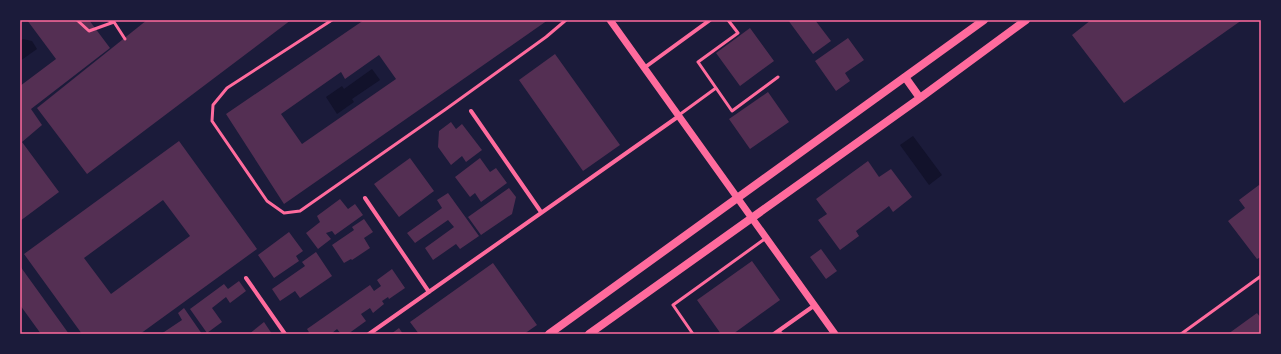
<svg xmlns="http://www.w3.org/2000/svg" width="1281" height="354" viewBox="0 0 1281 354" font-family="'Roboto Serif',serif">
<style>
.water{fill:#12122b}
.building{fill:#542f53;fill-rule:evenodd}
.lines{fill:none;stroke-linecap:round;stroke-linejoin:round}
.service{stroke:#ff6b9d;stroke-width:3}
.minor{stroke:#ff6b9d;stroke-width:4}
.tertiary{stroke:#ff6b9d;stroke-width:7}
.secondary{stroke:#ff6b9d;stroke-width:8}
.neatline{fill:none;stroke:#ff6b9d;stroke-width:1.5}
</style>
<rect width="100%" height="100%" fill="#1b1b3a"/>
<!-- water -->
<path class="water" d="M23 39 32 41 37 49 20 61V41Z
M372 69 380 80 352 99 354 102 337 114 326 97 342 86 344 89Z
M913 136 942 175 929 185 900 145Z"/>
<!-- building -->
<path class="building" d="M27 20H89L110 48 31 109 42 125 22 142 59 192 20 221V86L56 59Z
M147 20H291L87 174 37 108Z
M364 20H548L284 204 226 114ZM379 55 396 79 302 144 281 114 341 72 345 79Z
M788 20H815L831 41 813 54Z
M1091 20H1242L1124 103 1072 35Z
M750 28 774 61 740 86 716 53Z
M848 38 864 60 845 73 850 81 836 91 815 61Z
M555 54 620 145 583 171 519 80Z
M768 92 789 122 750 149 729 119Z
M451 122 456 129 462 124 482 150 466 162 462 156 451 165 438 147 439 131Z
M179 141 257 249 140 334H82L24 254ZM163 200 190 236 111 294 84 258Z
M410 158 434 191 399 217 374 184Z
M480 158 490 172 496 168 507 183 481 202 475 193 470 197 455 177Z
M868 161 879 177 891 169 912 197 893 212 889 206 856 231 859 236 840 250 818 220 827 214 816 199Z
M1259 185 1261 187V257L1257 259 1228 221 1245 208 1239 200Z
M509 188 516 197 512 214 481 235 468 217Z
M448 193 479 236 460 249 456 244 433 260 425 248 454 227 448 220 415 243 407 233 442 208 437 200Z
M340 199 348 209 355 204 363 215 335 235 332 231 326 233 331 239 318 249 306 233 320 222 317 216Z
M364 219 373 232 364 238 370 248 352 260 351 259 344 263 332 245 354 230 352 227Z
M289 232 303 251 296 256 299 261 274 278 258 255Z
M821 249 837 271 826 279 810 257Z
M316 252 332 276 300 298 295 291 280 301 272 289 305 266 302 262Z
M752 261 780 300 733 334H721L697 300Z
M493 263 537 325 524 334H419L410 322Z
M20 266 69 334H41L20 305Z
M392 269 405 288 389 299 388 297 382 301 384 304 373 313 370 308 361 314 366 321 348 334H341L337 329 331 334H310L307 329 370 285 374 291 381 286 377 280Z
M239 281 246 291 230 303 226 297 212 308 222 322 207 333 190 309 224 284 228 289Z
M184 308 202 334H161L182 320 178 313Z
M1257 313 1261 318V334H1228Z
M264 322 272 334H249Z
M399 328 403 334H391Z"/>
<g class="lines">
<!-- service -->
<path class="service" d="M77 20 89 31 114 22
M109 20 114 22 125 39
M332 20 227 88 213 105 212 121 267 201 284 213 300 211 446 109 546 37 566 20
M728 20 738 33 698 62 732 111 778 77
M679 115 716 88
M779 331 782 334
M693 334 673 305 766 238
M1181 334 1261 276"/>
<!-- minor -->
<path class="minor" d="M644 68 710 20
M471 111 541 212
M365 198 429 292
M246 278 285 334
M369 334 679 116
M774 334 815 305"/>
<!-- tertiary -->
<path class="tertiary" d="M610 20 835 334"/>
<!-- secondary -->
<path class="secondary" d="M905 77 920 98
M549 334 984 20
M589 334 920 98 1026 20"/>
</g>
<!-- border -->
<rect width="1281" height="354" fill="none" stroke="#1b1b3a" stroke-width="42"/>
<rect x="21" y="21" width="1239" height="312" class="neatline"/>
</svg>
